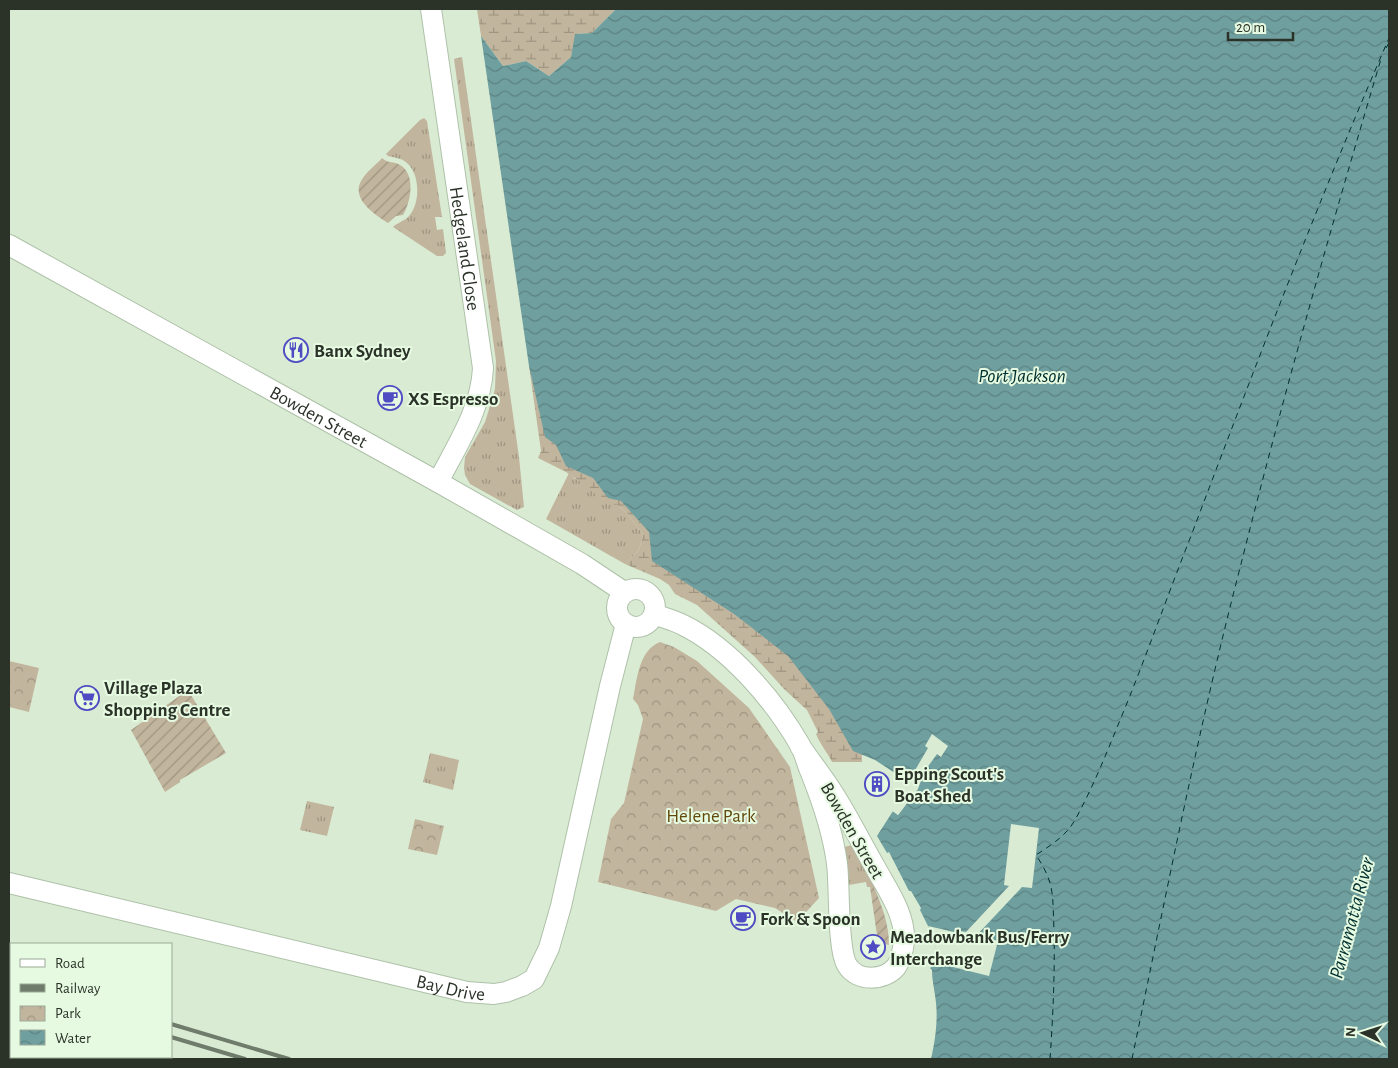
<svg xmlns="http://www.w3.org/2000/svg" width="1398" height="1068" viewBox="0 0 1398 1068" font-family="'Alegreya Sans',sans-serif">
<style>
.grass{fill:url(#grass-tufts)}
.wetland{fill:url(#wetland-marsh)}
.park{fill:url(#park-crowns)}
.garden{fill:url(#garden-furrows)}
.water{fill:url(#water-waves)}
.pier{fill:#d9ecd3}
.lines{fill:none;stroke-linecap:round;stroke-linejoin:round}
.ferry{stroke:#003030;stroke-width:1;stroke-dasharray:6 5;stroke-linecap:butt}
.street-casing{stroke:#aec1a9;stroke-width:22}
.street{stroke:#fff;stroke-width:20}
.rail{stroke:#6f7b6b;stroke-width:4}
.labels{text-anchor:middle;stroke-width:4;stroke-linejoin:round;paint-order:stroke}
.street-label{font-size:19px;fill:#2b3329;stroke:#e6fae1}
.poi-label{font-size:19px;font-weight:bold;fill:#2b3329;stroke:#e6fae1;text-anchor:start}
.park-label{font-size:19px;fill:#62490b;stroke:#e6fae1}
.water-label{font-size:20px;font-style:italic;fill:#003030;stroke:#e6fae1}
</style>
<defs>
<pattern id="grass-tufts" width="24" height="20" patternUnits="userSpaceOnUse" patternTransform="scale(1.25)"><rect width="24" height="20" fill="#c2b59d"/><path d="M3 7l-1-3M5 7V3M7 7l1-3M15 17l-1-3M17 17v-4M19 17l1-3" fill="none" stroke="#9e9480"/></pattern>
<pattern id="wetland-marsh" width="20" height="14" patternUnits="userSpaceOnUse" patternTransform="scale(1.25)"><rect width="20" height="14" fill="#c2b59d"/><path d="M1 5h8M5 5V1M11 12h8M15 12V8" fill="none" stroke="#9e9480"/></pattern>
<pattern id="park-crowns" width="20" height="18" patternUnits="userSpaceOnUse" patternTransform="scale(1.25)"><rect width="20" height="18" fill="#c2b59d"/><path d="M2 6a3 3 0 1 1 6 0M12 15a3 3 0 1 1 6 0" fill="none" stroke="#9e9480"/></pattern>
<pattern id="garden-furrows" width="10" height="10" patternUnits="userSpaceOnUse" patternTransform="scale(1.25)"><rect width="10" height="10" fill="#c2b59d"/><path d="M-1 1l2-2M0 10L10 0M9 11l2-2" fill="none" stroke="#9e9480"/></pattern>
<pattern id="water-waves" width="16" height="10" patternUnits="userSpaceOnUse" patternTransform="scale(1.25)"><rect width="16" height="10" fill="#709f9f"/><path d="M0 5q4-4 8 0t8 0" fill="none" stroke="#5c8282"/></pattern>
</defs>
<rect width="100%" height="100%" fill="#d9ecd3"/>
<!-- grass -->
<path class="grass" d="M462 57 519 457 524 507 517 510 470 484 465 475 464 468 465 457 485 422 491 403 495 389 496 361 454 59Z
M424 118 427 121 442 217H435L437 230 443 229 446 253 443 256H437L393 227C398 222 405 221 409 216 420 204 420 177 409 165 403 158 396 158 388 156L386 154 420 120Z
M569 473 575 479 588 482 608 505H617L627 513 643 534 639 550 625 564 546 519Z
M430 753 459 760 453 790 423 782Z
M307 801 334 807 327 836 300 830Z
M852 845 874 887H867L866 882 849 885 844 847Z"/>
<!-- wetland -->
<path class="wetland" d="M477 9H616L592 33 576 34 571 57 549 76 526 61 503 66 481 36Z
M529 366 562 388 861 728 862 762H832C827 752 820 744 816 734L818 732 807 710 785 690 755 657 697 605 675 594 669 585 660 579 625 564 639 550 643 534 627 513 617 505H608L591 490 588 483H582L566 472 538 458 541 451Z"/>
<!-- park -->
<path class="park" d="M660 642 674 647 697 661 749 708 790 767 819 898 797 922 775 908 736 899 716 911 598 882 611 819 624 803 643 719 638 705 633 699C637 679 639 650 660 642Z
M9 661 39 668 29 712 9 707Z
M415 819 444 826 437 855 408 849Z"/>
<!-- garden -->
<path class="garden" d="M382 158C388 164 394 161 400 165 416 174 411 202 403 215L396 216 388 223C375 215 351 199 361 181 366 172 376 165 382 158Z
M188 690 226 753 180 780V782L165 792 131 730Z
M870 887H874C882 906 889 924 889 945L878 942Z"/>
<!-- water -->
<path class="water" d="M616 9H1389V1059H931C935 1042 938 1021 936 1003 935 991 932 982 932 970L930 968 940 959 928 926 920 910 921 908 911 891H909L889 852 887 853 877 836 893 811 898 815 918 788 875 760 853 751 829 709 788 656 734 614 652 561 649 532 621 501 608 498 593 478 566 466 556 445 545 437 529 366 481 36 503 66 526 61 549 76 571 57 575 34 592 33Z"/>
<!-- pier -->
<path class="pier" d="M932 734 948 746 941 757 937 754 924 772 918 789 898 815 891 810 894 809 898 811 914 789 907 784 928 748 925 746Z
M1011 824 1039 828 1032 888 1022 887 977 935 998 941 989 976 945 965 946 961 940 960 928 926 954 932 955 930 966 932 1009 886 1004 885Z"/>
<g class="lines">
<!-- ferry -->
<path class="ferry" d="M1386 48 1389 43
M1050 1059C1053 1016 1055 972 1054 929 1053 914 1054 897 1050 883 1047 873 1042 864 1036 855 1051 845 1066 836 1075 820 1092 789 1105 757 1118 725 1144 663 1166 599 1191 536 1254 369 1318 202 1389 38
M1132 1059C1166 895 1198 730 1240 568 1283 397 1331 227 1381 59"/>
<defs>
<g id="street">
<path id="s1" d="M431 9 483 368C481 410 457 445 438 482"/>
<path id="s2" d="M9 245 438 482 582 564 624 592"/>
<circle cx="636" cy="608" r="19"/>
<path d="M654 614C664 618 674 620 683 625 730 648 774 700 800 745 805 754 807 764 811 773 823 803 833 832 837 864 840 887 837 948 847 965 857 982 884 981 896 967 901 960 903 950 904 942 906 914 886 888 874 865 860 841 848 816 833 793 823 777 811 762 800 746"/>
<path id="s3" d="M9 883 467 992 494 994 506 992 522 986 534 979 549 948 561 906 610 686 626 624"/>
</g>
</defs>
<!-- street casing -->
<use href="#street" class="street-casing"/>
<!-- street -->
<use href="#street" class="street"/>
<!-- rail -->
<path class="rail" d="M9 975 11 976
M9 989 11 990
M171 1024 289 1059
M171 1037 245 1059"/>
</g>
<!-- icons -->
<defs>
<symbol id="restaurant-ring" viewBox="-11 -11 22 22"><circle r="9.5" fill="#e6fae1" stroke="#4f4cc3" stroke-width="1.5"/><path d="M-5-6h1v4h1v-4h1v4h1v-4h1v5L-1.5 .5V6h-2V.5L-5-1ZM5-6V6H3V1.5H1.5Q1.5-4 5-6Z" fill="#4f4cc3"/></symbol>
<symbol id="cafe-ring" viewBox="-11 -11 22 22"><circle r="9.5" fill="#e6fae1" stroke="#4f4cc3" stroke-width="1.5"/><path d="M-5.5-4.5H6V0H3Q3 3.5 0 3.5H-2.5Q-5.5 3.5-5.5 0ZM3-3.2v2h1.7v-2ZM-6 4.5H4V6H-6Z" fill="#4f4cc3"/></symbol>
<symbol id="supermarket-ring" viewBox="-11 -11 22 22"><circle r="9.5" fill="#e6fae1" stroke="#4f4cc3" stroke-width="1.5"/><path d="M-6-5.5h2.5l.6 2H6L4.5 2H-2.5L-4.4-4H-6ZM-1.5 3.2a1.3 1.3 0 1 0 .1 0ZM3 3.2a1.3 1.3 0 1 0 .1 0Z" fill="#4f4cc3"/></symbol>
<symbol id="building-ring" viewBox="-11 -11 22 22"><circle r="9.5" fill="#e6fae1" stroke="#4f4cc3" stroke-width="1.5"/><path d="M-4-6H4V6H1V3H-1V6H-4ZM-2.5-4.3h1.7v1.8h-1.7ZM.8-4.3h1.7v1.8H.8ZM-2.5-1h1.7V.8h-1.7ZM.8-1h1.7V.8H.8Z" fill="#4f4cc3"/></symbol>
<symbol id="sight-ring" viewBox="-11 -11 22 22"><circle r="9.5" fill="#e6fae1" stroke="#4f4cc3" stroke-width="1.5"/><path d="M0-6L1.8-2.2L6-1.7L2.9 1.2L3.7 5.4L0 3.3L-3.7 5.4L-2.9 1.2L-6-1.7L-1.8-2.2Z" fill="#4f4cc3"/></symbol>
</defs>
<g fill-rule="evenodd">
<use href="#restaurant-ring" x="282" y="336" width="28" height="28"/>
<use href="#cafe-ring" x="376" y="384" width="28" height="28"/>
<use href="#supermarket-ring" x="73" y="684" width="28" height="28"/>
<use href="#building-ring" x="863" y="770" width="28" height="28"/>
<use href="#cafe-ring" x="729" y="904" width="28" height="28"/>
<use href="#sight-ring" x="859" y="933" width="28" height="28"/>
</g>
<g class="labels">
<!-- street labels -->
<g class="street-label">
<text dy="7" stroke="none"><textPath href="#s1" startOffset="242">Hedgeland Close</textPath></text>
<text dy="7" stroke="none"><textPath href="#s2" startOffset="354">Bowden Street</textPath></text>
<text transform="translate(853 830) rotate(60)" y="7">Bowden Street</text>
<text dy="7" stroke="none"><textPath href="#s3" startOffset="454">Bay Drive</textPath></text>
</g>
<!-- poi labels -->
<g class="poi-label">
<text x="314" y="357">Banx Sydney</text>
<text x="408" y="405">XS Espresso</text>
<text x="104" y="694">Village Plaza<tspan x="104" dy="22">Shopping Centre</tspan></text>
<text x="894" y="780">Epping Scout's<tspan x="894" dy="22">Boat Shed</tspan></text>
<text x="760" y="925">Fork &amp; Spoon</text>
<text x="890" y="943">Meadowbank Bus/Ferry<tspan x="890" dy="22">Interchange</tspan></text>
</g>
<!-- park labels -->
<g class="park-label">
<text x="711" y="822">Helene Park</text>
</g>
<!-- water labels -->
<g class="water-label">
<text x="1022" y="382">Port Jackson</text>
<text transform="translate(1351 918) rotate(-75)" y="7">Parramatta River</text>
</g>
</g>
<!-- border -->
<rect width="1398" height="1068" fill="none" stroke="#2b3329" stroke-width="20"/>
<!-- legend -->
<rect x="10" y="943" width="162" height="115" fill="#e6fae1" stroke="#9baa97"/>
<rect x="20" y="959" width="25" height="8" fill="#ffffff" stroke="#9baa97"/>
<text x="55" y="968" font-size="15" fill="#2b3329">Road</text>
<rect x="20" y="984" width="25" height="8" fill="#6f7b6b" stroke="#9baa97"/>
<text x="55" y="993" font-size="15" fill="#2b3329">Railway</text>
<rect x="20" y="1006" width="25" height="15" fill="url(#park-crowns)" stroke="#9baa97"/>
<text x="55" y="1018" font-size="15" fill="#2b3329">Park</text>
<rect x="20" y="1030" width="25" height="15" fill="url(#water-waves)" stroke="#9baa97"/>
<text x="55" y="1043" font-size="15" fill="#2b3329">Water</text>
<!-- north arrow -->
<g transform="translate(1363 1033) rotate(274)" stroke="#e6fae1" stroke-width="4" paint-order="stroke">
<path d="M0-4L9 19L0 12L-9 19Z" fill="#2b3329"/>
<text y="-8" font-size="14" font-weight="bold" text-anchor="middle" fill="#2b3329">N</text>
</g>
<!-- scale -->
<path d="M1228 32v8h65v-8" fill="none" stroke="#2b3329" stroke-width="2.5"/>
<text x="1236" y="32" font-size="15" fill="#2b3329" stroke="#e6fae1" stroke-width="4" paint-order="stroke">20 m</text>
</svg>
